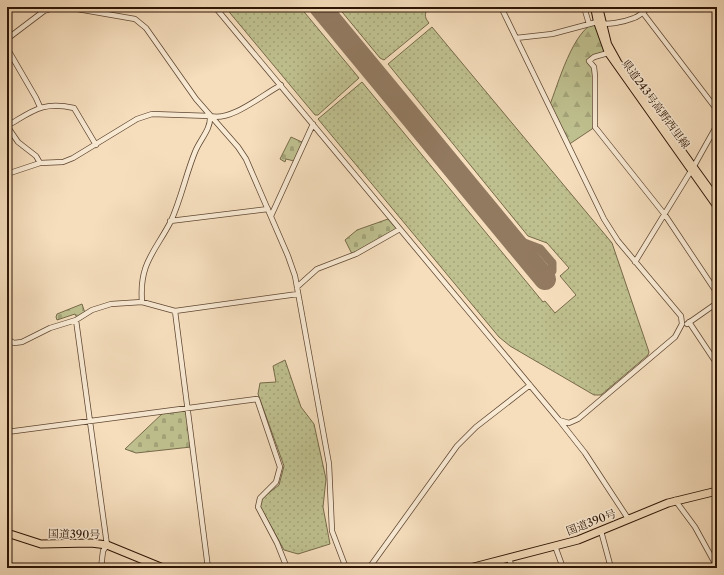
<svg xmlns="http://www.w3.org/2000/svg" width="724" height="575" viewBox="0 0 724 575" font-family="'Libre Caslon Text','Noto Serif JP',serif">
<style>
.grass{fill:url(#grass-dots);stroke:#766a4a}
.forest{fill:url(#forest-firs);stroke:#766a4a}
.cemetery{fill:url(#cemetery-stones);stroke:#766a4a}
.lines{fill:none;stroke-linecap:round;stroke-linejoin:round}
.taxiway{stroke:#927a61;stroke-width:9}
.runway{stroke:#927a61;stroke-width:22}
.minor-casing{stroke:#5f4733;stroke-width:6}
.major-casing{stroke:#2d1505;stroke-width:8}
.highway-casing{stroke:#2d1505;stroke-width:9}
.minor{stroke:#f9ead4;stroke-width:4.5}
.major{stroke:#f6debd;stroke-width:6}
.highway{stroke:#f6debd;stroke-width:7}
.labels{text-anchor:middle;stroke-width:3;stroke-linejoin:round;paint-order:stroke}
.street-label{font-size:11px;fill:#2d1505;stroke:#f9ead4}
</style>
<defs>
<pattern id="grass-dots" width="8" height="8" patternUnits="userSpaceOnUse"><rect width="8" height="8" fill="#bfc08f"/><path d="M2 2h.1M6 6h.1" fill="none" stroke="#a4a47a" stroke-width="1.8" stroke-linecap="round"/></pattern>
<pattern id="forest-firs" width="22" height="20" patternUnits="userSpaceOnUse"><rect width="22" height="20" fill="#bfc08f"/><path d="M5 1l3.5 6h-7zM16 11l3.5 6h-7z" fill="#a4a47a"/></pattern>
<pattern id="cemetery-stones" width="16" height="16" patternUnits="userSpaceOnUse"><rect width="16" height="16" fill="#bfc08f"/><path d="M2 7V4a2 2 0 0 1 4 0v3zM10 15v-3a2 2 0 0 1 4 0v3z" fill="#a4a47a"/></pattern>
</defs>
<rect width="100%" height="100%" fill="#f6debd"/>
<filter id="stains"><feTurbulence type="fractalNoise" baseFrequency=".005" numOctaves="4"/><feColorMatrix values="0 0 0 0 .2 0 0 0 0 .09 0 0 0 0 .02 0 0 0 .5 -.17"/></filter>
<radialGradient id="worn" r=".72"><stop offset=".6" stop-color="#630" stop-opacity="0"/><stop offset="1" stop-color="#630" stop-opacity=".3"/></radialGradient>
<!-- grass -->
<path class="grass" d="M225 7H300L359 78 318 115H315Z
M338 7H430C424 12 424 17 429 23L384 60 380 58Z
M432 27 612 243 649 352 648 355 601 395H594L510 346 499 337 318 119 362 82 543 302 545 301 555 313 576 295 560 276 569 268 547 243 528 236 388 64Z
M285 360 301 407 314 424 326 479 323 507 330 544 298 554 284 550 260 506 262 498 279 485 284 466 258 394 260 383 276 382 273 366Z"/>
<!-- forest -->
<path class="forest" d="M597 22 608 53 589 61 594 67 595 127 568 145 549 107C558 85 573 28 597 22Z"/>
<!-- cemetery -->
<path class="cemetery" d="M291 137 304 143 294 161 286 159 285 162 280 159Z
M388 219 397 229 352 254 345 240 357 230Z
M82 304 85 313 77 318 75 314 57 320 56 317 57 314Z
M186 409 191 447 136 453 125 449 164 412Z"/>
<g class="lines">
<!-- taxiway -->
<path class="taxiway" d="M511 238 540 249 552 263V271L547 275 539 273"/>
<!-- runway -->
<path class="runway" d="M320 7 545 279"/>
<defs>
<path id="minor" d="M66 7 135 19 146 28 196 99 238 147 246 159 288 256 295 276 329 464 332 531 346 568
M215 7 559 420 585 453 627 517 630 518
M501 7 604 219 618 241 681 316 682 324 675 337 578 419 569 423 559 420
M584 7 589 24
M712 7 717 14
M643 13 717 110
M516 38 552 34 597 22C606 26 624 22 634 18 640 16 644 11 649 7
M7 39 44 11 56 7
M7 48 36 98 40 107
M608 53 594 57 589 61 594 67 595 76V127L665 215 717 293
M7 126C33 111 42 101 74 108L96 145
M7 126 18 142 36 156 40 163
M7 174 40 163 63 162 73 158 137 119 152 114 210 116C231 122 262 95 281 85
M271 216 313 124
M170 221 268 209
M635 262 694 166 717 125
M297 287 317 269 356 254 400 229
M142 302C139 263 155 252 171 221 181 199 186 174 195 152 200 139 211 130 210 116
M175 311 208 568
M76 320 107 545 103 551 101 568
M689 322 717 364
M687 324 717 303
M7 339 14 343 22 342 50 328 76 320 92 310 111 304 142 302 175 311 298 294
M7 432 257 399 280 467 276 482 260 498 258 507 277 543 287 568
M675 500 695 527 717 567
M601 531 611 568
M555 546 563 568
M509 558 512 568
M369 568 457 446 476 427 530 385"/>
<path id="major" d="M594 7 597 22 608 53 717 207
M599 7 608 44 618 62 717 199"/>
<path id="highway" d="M7 533 41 544 91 543 107 545 163 568
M470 568 578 540 668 503 717 491"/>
</defs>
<!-- minor casing -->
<use href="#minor" class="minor-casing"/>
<!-- major casing -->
<use href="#major" class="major-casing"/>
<!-- highway casing -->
<use href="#highway" class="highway-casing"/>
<!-- minor -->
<use href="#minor" class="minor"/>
<!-- major -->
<use href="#major" class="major"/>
<!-- highway -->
<use href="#highway" class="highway"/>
</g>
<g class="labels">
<!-- street labels -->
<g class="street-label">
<text transform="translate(656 104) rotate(54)" y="4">県道243号高野西里線</text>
<text transform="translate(591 522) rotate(-21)" y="4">国道390号</text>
<text transform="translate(74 534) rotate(1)" y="4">国道390号</text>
</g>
</g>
<!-- margin -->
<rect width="724" height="575" fill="none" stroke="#f6debd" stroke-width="24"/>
<rect x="8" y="8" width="708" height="559" fill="none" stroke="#2d1505" stroke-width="2"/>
<rect x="12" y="12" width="700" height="551" fill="none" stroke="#2d1505"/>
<rect width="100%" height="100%" filter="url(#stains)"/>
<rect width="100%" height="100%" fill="url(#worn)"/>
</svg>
